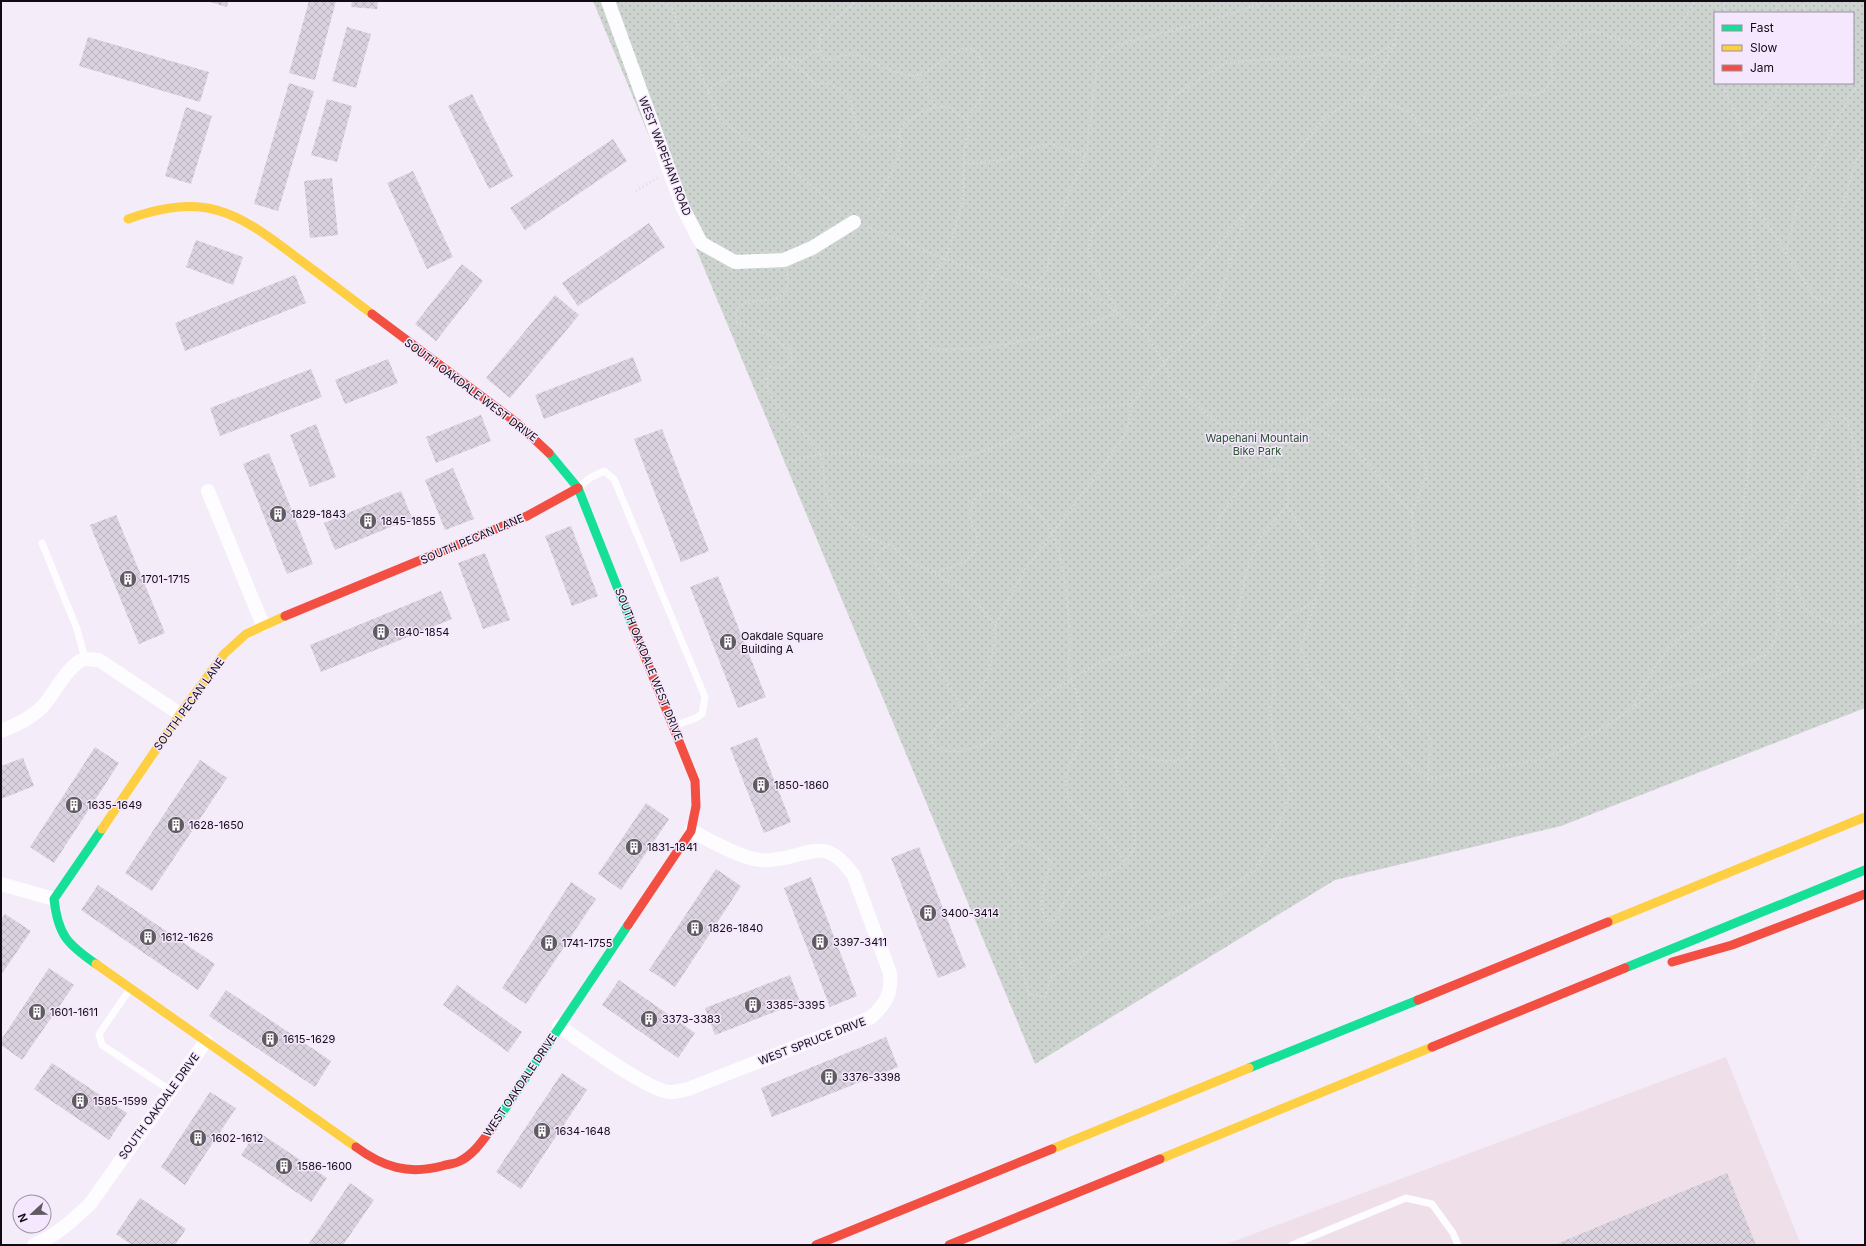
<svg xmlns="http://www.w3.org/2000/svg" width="1866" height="1246" viewBox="0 0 1866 1246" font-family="Inter,sans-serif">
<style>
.commercial{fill:#efdfe9}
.grass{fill:url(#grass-dots);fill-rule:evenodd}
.building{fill:url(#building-cross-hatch)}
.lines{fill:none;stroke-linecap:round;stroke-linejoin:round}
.path{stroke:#dddade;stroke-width:2.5;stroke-dasharray:1 3;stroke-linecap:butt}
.lane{stroke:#fdfcfe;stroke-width:7}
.street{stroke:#fdfcfe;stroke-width:14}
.fast{stroke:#16e098;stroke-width:9}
.slow{stroke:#ffcf43;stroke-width:9}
.jam{stroke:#f24e42;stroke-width:9}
.labels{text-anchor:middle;stroke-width:3;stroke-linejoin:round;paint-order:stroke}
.street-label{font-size:11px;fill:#110c13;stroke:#f5e7fd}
.park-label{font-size:11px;fill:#26542c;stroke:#f5e7fd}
.poi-label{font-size:11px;fill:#110c13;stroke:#f5e7fd;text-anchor:start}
</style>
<defs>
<pattern id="grass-dots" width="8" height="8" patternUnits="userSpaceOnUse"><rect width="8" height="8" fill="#cdd4cf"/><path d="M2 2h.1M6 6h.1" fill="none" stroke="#afb5b1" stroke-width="1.8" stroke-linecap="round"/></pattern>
<pattern id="building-cross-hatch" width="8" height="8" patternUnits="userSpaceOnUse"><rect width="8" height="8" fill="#dad3df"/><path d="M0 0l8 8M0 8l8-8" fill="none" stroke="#bab4be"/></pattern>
</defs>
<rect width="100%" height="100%" fill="#f4ecf8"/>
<!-- commercial -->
<path class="commercial" d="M1726 1057 1801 1245H1224Z"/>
<!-- grass -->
<path class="grass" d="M593 1H1865V708L1561 826 1335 880 1035 1064ZM1715 13H1853V83H1715Z"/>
<!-- building -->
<path class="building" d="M206 1H228L227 7Z
M309 1H336L315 80 289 73Z
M352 1H378L377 9 351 7Z
M347 27 371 34 356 88 332 81Z
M88 37 209 72 200 102 79 66Z
M289 83 314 91 278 211 254 204Z
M472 94 513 176 489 189 448 106Z
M327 99 352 106 337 162 311 155Z
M186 107 212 116 191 184 165 176Z
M613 139 627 161 525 230 510 208Z
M413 171 453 257 427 269 387 183Z
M332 178 338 235 310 238 304 181Z
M649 223 665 247 578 306 562 283Z
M196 240 243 257 233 285 186 267Z
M462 264 483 281 436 341 415 324Z
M295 275 306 303 185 351 175 323Z
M555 295 579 315 510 398 486 378Z
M633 357 642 381 544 419 535 395Z
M388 359 398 383 345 404 335 380Z
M311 369 322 397 220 436 210 408Z
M481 415 491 441 436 463 426 437Z
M316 424 336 477 310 487 290 435Z
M662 429 709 551 681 562 634 439Z
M269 453 313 564 287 574 243 464Z
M453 468 474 519 445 530 425 480Z
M401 491 412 518 335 550 324 523Z
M116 515 165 633 139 644 90 525Z
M571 526 598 596 572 606 545 536Z
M485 553 510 620 483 629 458 563Z
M718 576 766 697 738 708 690 587Z
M441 591 452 619 321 672 310 645Z
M757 737 791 822 764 833 730 748Z
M95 747 119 763 54 863 30 847Z
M23 758 34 786 1 799V766Z
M200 760 227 778 152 891 125 873Z
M646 803 669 819 621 890 598 874Z
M919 847 966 967 938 978 891 858Z
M716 869 741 886 675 987 649 970Z
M811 877 857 996 830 1007 784 888Z
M571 882 596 899 526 1004 502 988Z
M98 885 215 964 198 990 81 910Z
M5 914 31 931 1 975V920Z
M49 968 74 985 22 1060 1 1045V1040Z
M790 975 800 1002 715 1035 705 1008Z
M619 980 695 1033 678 1058 602 1005Z
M457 985 522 1032 508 1052 443 1005Z
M226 990 331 1061 315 1087 209 1016Z
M886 1037 898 1067 772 1117 761 1088Z
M52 1063 127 1113 109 1140 34 1089Z
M562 1073 587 1090 521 1189 496 1172Z
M210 1092 236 1108 185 1185 161 1167Z
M257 1131 327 1178 311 1202 241 1155Z
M1727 1173 1756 1245H1554Z
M350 1183 374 1200 343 1245H308Z
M140 1198 186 1229 175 1245H132L116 1234Z"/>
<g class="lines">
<!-- path -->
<path class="path" d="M664 1 673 9 680 35 697 65 721 121 790 168 841 211
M856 1C840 18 806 34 825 60 835 59 845 53 855 54 858 54 862 57 866 59 880 65 898 76 914 75 932 75 953 47 968 49 991 53 985 94 976 107 973 111 968 115 965 118
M1803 1 1805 13
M1724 13 1725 1
M1777 13V1
M1829 13 1835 1
M1395 44 1401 1
M780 57 788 64 805 73 814 84 827 83 840 89 850 98 857 130 867 139 879 135 901 136
M915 75 926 86 936 107
M1727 83 1725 91 1739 121 1751 199 1815 298 1827 303 1834 292 1839 266V218L1856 161 1865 143
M708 91C724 78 739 71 759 76 771 57 778 55 800 61L808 55 819 51
M1741 133C1760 123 1775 105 1779 83
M965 164 1005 160 1032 148 1051 144 1086 156 1097 64 1105 54 1120 44 1210 21 1267 1
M636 191 657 178
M865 213 875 206 882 194 897 159 901 137 899 136C900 134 900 131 900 129 905 119 936 103 947 107 950 109 954 112 957 114 963 117 966 118 968 125 971 135 965 142 964 152L963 201 947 255 933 275 923 296 918 312 919 332 924 344 935 350 972 349 1008 344 1063 332 1118 313 1088 252 1093 228 1154 166 1171 98 1225 63 1331 54 1362 62 1395 44 1363 99
M867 227 953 262 1033 288 1088 291 1143 331 1164 362 1171 383 1218 424 1303 421 1355 449 1412 513 1417 574 1396 678 1431 740 1428 778
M1786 254 1797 204 1848 99 1865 76
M787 274C789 279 788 282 787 287 779 314 729 286 737 322L772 336 790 350 792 361 783 368 770 367 767 378V387L774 402 785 418 799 428 821 454 826 495 837 515 869 539 890 545 910 562 934 573 960 588 980 606 995 626V639L989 672 980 692 963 710 953 713 938 725 930 736C934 748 938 750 950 751 967 753 983 745 997 735 1007 728 1014 717 1024 711 1047 695 1076 675 1101 662 1123 652 1150 655 1169 638 1180 628 1186 611 1183 596 1166 590 1154 631 1131 609V600L1134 594 1148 579 1174 571 1209 546 1217 534 1219 518 1247 478 1276 469 1286 472 1289 486 1287 506 1304 533 1316 546 1322 559V579L1301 648 1311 678 1428 779
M1034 287 1047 270 1066 199 1086 156
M1143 331 1246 212 1300 147 1324 119 1346 103 1363 99 1387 103 1410 112 1425 132C1441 131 1459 132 1473 122 1480 117 1483 109 1488 103 1496 93 1524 91 1535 95L1545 91 1553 79 1550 55 1560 44 1574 35 1592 31 1637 44 1644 51H1652L1662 40 1677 29 1696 1
M1303 421 1335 399 1389 400 1420 434 1427 474 1412 513
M784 462 821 454 853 453 896 461 942 462 978 453 1012 439 1066 411 1131 404 1164 362 1213 318 1245 215
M1287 506 1262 535 1247 569 1235 625V643L1228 679 1220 688 1212 691 1202 689 1191 695 1189 703 1193 736 1189 757C1173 763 1158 762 1142 756 1132 752 1136 749 1122 748 1106 769 1124 780 1130 801 1133 811 1137 839 1133 849 1129 862 1118 871 1104 874 1096 875 1089 872 1081 878 1067 887 1064 906 1055 919L1048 922C1034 906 1047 879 1051 861L1035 847 1017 841 1004 849 1001 865 1015 889 1016 944 1029 994 1045 997 1051 978 1109 935 1217 897 1256 870 1284 813 1291 791 1273 738 1270 710 1274 691 1271 650 1275 630 1290 614 1316 602
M890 545 879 552 874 563 896 589 923 635 936 664 963 710
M1739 564C1751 557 1763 549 1773 539 1788 523 1804 487 1811 466 1818 446 1818 430 1836 416H1842L1847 420C1863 461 1855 509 1865 552
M935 572C950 568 981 560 977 537 976 530 971 525 970 517 969 506 977 492 989 490 1001 488 1010 494 1019 500 1028 506 1039 513 1045 521 1064 543 1069 612 1070 641 1070 648 1069 655 1069 662 1069 668 1070 675 1071 680 1072 685 1076 689 1077 694 1080 707 1083 723 1081 736 1078 755 1061 770 1067 791 1071 809 1093 820 1104 834 1112 843 1119 853 1126 863
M995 626 1024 571 1101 469 1123 437 1129 423 1131 404
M1634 706 1645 682 1669 647 1680 638 1708 621 1725 607 1736 593 1742 514 1749 466 1751 435 1750 398 1752 386 1762 358 1764 337 1750 227 1751 199
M1428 779 1544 759 1603 728 1660 689 1683 684 1718 674 1765 655 1772 647 1777 634 1780 619 1777 601 1778 579 1783 574H1789C1799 584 1801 604 1808 610 1822 622 1851 630 1865 616"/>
<!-- lane -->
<path class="lane" d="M579 487 590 478 604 471 614 479 705 697 702 714 696 718 674 726
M42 543 77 629 85 659
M130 989 99 1034 102 1045 171 1091
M1292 1245 1406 1198 1432 1204 1453 1233 1458 1245"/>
<!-- street -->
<path class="street" d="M608 1 683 208 701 243 735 262 784 260 812 248 854 222
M208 491 263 625
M1 731C16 725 32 718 43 706 54 694 70 661 86 659 90 659 95 660 99 660L180 714
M1 884 54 899
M559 1026C581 1041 648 1091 670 1092 676 1092 683 1090 688 1089L870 1018C886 1004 892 994 890 973L854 876C826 836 814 854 777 859 772 860 766 861 761 860 739 858 711 840 691 831
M34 1245C56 1236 73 1220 90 1204L206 1041"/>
<!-- fast -->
<path class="fast" d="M549 453 578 488 633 627
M96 964C67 944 58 935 54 899L102 829
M1625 968 1865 870
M1249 1068 1418 1000
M492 1128 628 925"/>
<!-- slow -->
<path class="slow" d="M128 219C205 192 236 211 296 257 322 276 347 295 372 314
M102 829 180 714 224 654 246 634 285 616
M1608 922 1865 817
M96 964 356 1147
M1052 1149 1249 1068
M1160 1159 1432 1047"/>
<!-- jam -->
<path class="jam" d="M372 314 517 423 549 453
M285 616 527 516 578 488
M628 925 691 831 696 806 695 781 633 627
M1672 962 1732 945 1865 894
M1418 1000 1608 922
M1432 1047 1625 968
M356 1147C383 1167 408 1175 442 1166 448 1164 455 1164 460 1161 474 1154 483 1140 492 1128
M816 1245 1052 1149
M949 1245 1160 1159"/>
</g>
<!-- icons -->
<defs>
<symbol id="building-disc" viewBox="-11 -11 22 22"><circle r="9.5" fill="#605a63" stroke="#f5e7fd"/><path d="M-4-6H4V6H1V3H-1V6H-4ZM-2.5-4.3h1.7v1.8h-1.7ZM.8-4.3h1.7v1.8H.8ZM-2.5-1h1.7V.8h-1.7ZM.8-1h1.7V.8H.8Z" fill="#fff"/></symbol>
</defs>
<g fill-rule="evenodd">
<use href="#building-disc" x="268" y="504" width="20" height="20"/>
<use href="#building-disc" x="358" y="511" width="20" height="20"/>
<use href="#building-disc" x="118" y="569" width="20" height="20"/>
<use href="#building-disc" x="371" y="622" width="20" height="20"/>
<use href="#building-disc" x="718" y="632" width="20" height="20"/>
<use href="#building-disc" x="751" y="775" width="20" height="20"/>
<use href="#building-disc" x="64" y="795" width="20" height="20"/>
<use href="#building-disc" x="166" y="815" width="20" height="20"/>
<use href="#building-disc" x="624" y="837" width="20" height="20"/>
<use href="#building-disc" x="918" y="903" width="20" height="20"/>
<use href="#building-disc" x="685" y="918" width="20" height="20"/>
<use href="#building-disc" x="138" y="927" width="20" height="20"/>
<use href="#building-disc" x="810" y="932" width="20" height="20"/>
<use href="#building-disc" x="539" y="933" width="20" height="20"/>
<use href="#building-disc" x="743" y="995" width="20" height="20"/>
<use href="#building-disc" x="27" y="1002" width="20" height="20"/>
<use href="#building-disc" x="639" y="1009" width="20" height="20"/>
<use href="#building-disc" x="260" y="1029" width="20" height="20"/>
<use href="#building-disc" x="819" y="1067" width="20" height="20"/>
<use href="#building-disc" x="70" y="1091" width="20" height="20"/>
<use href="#building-disc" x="532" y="1121" width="20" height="20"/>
<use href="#building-disc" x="188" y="1128" width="20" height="20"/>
<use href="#building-disc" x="274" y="1156" width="20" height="20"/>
</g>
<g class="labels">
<!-- street labels -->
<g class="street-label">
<text transform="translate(665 156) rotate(69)" y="4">WEST WAPEHANI ROAD</text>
<text transform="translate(471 390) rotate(37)" y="4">SOUTH OAKDALE WEST DRIVE</text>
<text transform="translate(472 539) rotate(-23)" y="4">SOUTH PECAN LANE</text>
<text transform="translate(649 664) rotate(68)" y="4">SOUTH OAKDALE WEST DRIVE</text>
<text transform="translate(189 704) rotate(-54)" y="4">SOUTH PECAN LANE</text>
<text transform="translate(812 1041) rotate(-21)" y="4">WEST SPRUCE DRIVE</text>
<text transform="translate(520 1085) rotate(-56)" y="4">WEST OAKDALE DRIVE</text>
<text transform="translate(159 1106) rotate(-54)" y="4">SOUTH OAKDALE DRIVE</text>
</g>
<!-- park labels -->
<g class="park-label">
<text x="1257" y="442">Wapehani Mountain<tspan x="1257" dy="13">Bike Park</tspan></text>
</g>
<!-- poi labels -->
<g class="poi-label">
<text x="291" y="518">1829-1843</text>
<text x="381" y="525">1845-1855</text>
<text x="141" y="583">1701-1715</text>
<text x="394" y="636">1840-1854</text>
<text x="741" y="640">Oakdale Square<tspan x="741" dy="13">Building A</tspan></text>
<text x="774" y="789">1850-1860</text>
<text x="87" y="809">1635-1649</text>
<text x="189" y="829">1628-1650</text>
<text x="647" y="851">1831-1841</text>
<text x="941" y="917">3400-3414</text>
<text x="708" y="932">1826-1840</text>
<text x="161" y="941">1612-1626</text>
<text x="833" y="946">3397-3411</text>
<text x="562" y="947">1741-1755</text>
<text x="766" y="1009">3385-3395</text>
<text x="50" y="1016">1601-1611</text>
<text x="662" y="1023">3373-3383</text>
<text x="283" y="1043">1615-1629</text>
<text x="842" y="1081">3376-3398</text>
<text x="93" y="1105">1585-1599</text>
<text x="555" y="1135">1634-1648</text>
<text x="211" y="1142">1602-1612</text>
<text x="297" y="1170">1586-1600</text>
</g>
</g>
<!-- border -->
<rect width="1866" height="1246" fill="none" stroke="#110c13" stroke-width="4"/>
<!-- legend -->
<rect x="1714" y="12" width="140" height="72" fill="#f5e7fd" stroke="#9a8f9f"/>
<rect x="1722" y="25" width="20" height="6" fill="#16e098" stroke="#9a8f9f"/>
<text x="1750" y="32" font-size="12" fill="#110c13">Fast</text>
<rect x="1722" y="45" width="20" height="6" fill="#ffcf43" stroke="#9a8f9f"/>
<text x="1750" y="52" font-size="12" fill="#110c13">Slow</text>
<rect x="1722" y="65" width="20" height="6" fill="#f24e42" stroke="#9a8f9f"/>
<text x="1750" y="72" font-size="12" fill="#110c13">Jam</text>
<!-- north arrow -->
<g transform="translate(32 1214) rotate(248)"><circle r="19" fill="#f5e7fd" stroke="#9a8f9f"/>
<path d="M0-3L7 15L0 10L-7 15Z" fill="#605a63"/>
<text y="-6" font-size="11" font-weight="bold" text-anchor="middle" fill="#110c13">N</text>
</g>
</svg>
